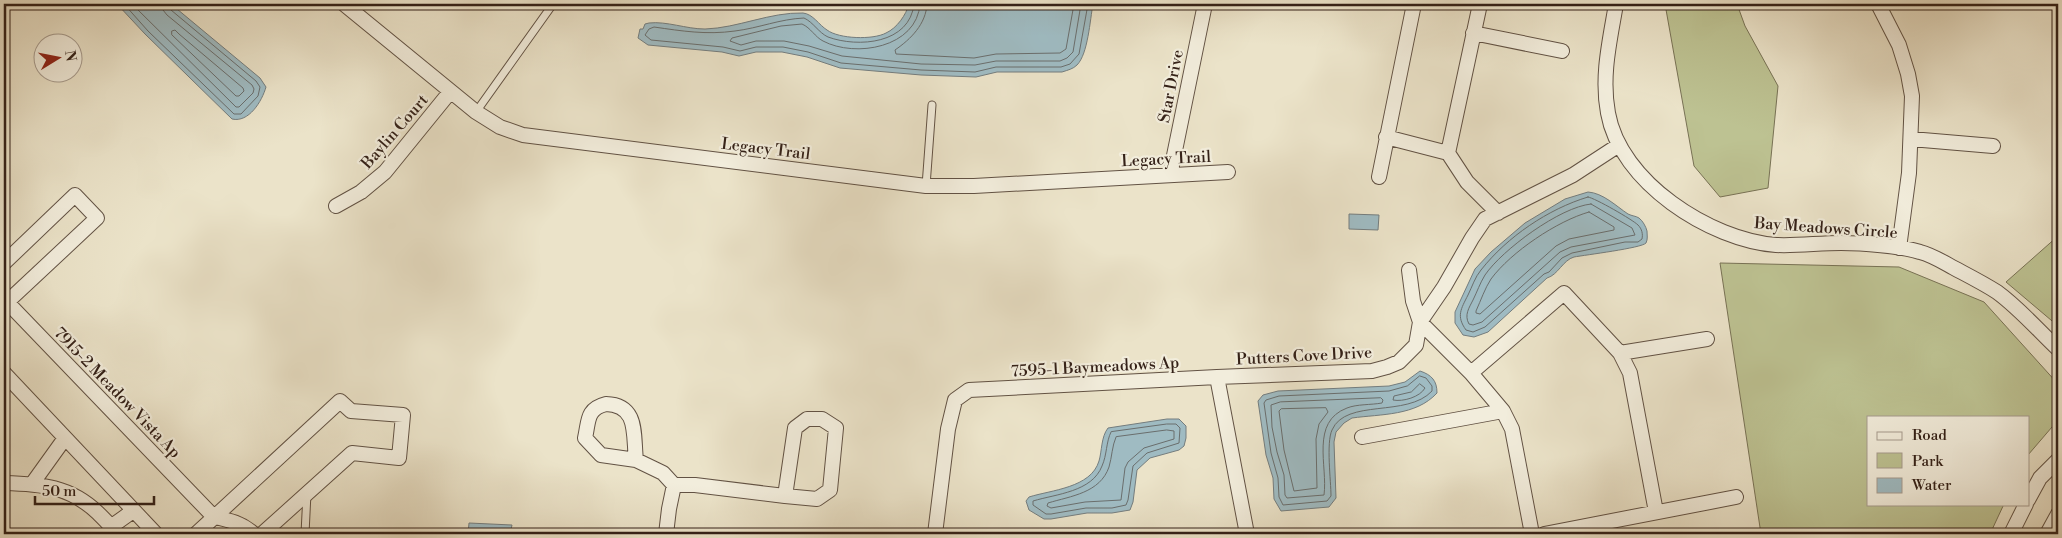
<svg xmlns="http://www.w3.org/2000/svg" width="2062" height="538" viewBox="0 0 2062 538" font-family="'Libre Bodoni',serif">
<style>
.green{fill:#bdc292;stroke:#787255}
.water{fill:#9fbbc2;stroke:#747d7e}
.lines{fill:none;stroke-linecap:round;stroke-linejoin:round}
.shore{stroke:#6a6e6d;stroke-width:1}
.service-casing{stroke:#625244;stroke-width:9}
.minor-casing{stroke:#625244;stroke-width:16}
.service{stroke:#f2eddc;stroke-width:7}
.minor{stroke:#f2eddc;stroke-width:14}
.labels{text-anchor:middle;stroke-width:4.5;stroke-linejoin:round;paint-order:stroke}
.street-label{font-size:16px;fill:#342118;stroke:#f2eddc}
</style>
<rect width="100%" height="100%" fill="#ebe3c9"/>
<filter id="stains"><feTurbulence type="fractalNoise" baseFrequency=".004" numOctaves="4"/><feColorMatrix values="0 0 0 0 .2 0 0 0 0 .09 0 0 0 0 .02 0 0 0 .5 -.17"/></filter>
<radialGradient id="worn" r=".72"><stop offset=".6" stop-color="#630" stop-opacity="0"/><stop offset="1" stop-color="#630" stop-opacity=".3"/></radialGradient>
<!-- green -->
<path class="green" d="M1665 4H1737L1745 26 1778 86 1768 188 1720 197 1694 166Z
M2058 236V326L2006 282Z
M1720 263 1899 267 1984 302 2058 384V420L2028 455V417H1868V504H2004L1990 534H1761Z"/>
<!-- water -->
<path class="water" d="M117 4H171L260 78 266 87C262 101 249 123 232 119L145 34Z
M909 4H1093C1090 20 1088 54 1077 65 1073 69 1068 70 1062 72H997L976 77 921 75 840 68 807 57 782 52H756L739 56 722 52 648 45 638 38 640 29H643L645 24 649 23C667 21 686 29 705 29 738 28 770 12 803 13 813 14 819 25 827 30 839 39 873 40 886 33 897 28 906 15 909 4Z
M1588 192C1603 193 1616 206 1628 214 1632 216 1636 216 1639 218 1643 221 1646 227 1647 231 1647 235 1648 239 1646 243 1642 248 1585 255 1574 257 1563 260 1558 275 1547 278L1488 332 1474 337 1463 335 1455 323V312L1475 269 1491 252 1525 223 1565 199Z
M1349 214 1379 215 1378 230 1349 229Z
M1420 371C1432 375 1437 381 1437 393 1416 416 1381 414 1352 418L1344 423 1336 432 1334 442 1336 498 1329 507 1281 511 1274 499 1273 478 1266 455 1258 401 1263 395 1278 391 1389 386 1405 382Z
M1167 419H1179L1186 426V438L1184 446 1179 450 1150 458 1137 470 1133 502 1130 510 1112 513H1087L1051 519H1044L1029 510 1026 501 1029 497C1051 490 1091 488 1099 461 1102 451 1101 437 1108 428Z
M469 523 512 525 510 534H468Z"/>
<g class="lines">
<!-- shore -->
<path class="shore" d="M124 4 148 31 234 114H241L258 96 260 87 256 81 171 10 169 4
M132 4 236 107H239L253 93 254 89 252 85 167 15 163 10 162 4
M914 4C910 44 858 48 828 37 819 33 813 22 804 18 780 19 759 28 735 31 706 35 682 31 654 27L649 29 645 35 651 40 723 47 740 51 756 47H783L808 52 841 63 921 70 975 72 996 67H1061L1070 64 1079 54 1088 4
M920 4C917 48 855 58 823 41 815 37 811 28 802 24L781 26 732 38 730 41 741 45 756 41H784L809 46 842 56 921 64 975 65 996 61H1060L1067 58 1073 52 1081 4
M927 4C926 24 911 39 895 50L896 54 974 58 996 54 1060 53 1066 49 1074 4
M172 31 175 30 179 34 243 88 244 91 239 96H236L172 35Z
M1588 197C1595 198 1633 220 1638 225 1642 229 1643 234 1642 239L1638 242H1625L1572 253 1562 258 1549 272 1544 274 1485 327 1473 332 1466 330C1456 316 1461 309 1468 295 1472 287 1475 277 1481 270 1507 237 1548 209 1588 197Z
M1591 204 1632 228 1635 235 1571 247 1560 252 1482 322 1473 325 1469 324C1464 315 1469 308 1473 300 1477 292 1480 283 1485 275 1502 250 1560 207 1591 204Z
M1589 212 1614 227V230L1569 239 1556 246 1480 314 1476 313V311C1481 300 1485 288 1491 279 1511 252 1557 221 1589 212Z
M1420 376 1426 378 1432 386V391C1407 418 1346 398 1332 430 1326 443 1331 481 1331 496L1327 501 1283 505 1279 497 1278 478 1271 453 1264 403 1266 400 1279 396 1389 391 1407 386Z
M1420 384 1425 388C1420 397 1403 402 1393 400L1394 396 1411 392Z
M1381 398 1383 400 1382 403C1371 405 1357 404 1347 408 1310 422 1328 466 1324 495L1287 498 1285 495 1284 475 1277 452 1272 427 1271 405 1280 402Z
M1326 408 1328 412 1319 424 1316 439 1317 488 1294 491 1284 450 1279 411 1281 409Z
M1167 424H1176L1180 428 1179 443 1147 453 1133 466 1128 500 1126 505 1112 508H1086L1051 514H1046L1033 505V501C1056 494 1092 492 1102 466 1107 455 1106 442 1111 432Z
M1167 430 1174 431V439L1144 448 1128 462 1125 468 1121 500 1085 502 1051 508 1047 506 1048 503C1071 496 1100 493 1109 467 1112 457 1112 446 1116 437Z"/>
<defs>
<path id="service" d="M476 112 553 4
M926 186 932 105
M305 534 307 493"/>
<path id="minor" d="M344 4 476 112 500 127 523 135 926 186H974L1228 172
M1480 4 1448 153 1467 182 1498 213
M1616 4C1610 40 1601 76 1608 113 1620 182 1710 240 1776 245 1798 246 1819 243 1841 243 1861 243 1901 246 1920 252 1932 255 1943 262 1954 268 1969 276 1983 283 1997 292 2019 308 2038 330 2058 349
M1878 4 1899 45 1908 74 1912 96 1909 173 1899 248
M1473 33 1562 51
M1386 137 1448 153
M1911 139 1993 146
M1170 175 1205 4
M1379 177 1414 4
M336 206 361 192 385 172 450 92
M4 263 75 195 97 218 4 305
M1409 270 1413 301 1420 322 1471 373 1503 411 1512 429 1532 534
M7 302 214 517C229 520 242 523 254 534
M1620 353 1707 339
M4 373 156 534
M1471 373 1564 293 1620 353 1630 373 1656 512
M1217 377 1372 371 1387 367 1399 362 1416 345 1420 322 1444 287 1472 238 1485 219 1573 175 1619 145
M606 404C639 405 633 435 636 460L601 455 585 438C589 421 586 409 606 404Z
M807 419H822L836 428 830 490 817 499 785 496 795 428Z
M1362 437 1503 411
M636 460 663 473 674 485H695L785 496
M4 483C41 484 70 486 98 513 105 520 111 525 116 534
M32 484 65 438
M2028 500 2040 478 2058 460
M112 526 133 511
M196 534 340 401 351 411 403 415 399 458 352 453 262 534
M666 534 669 509 674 485
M935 534 948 429 955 400 969 390 1217 377 1247 534
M1544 534 1736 497
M2011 534 2026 504
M2047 534 2058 514"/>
</defs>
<!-- service casing -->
<use href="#service" class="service-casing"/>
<!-- minor casing -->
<use href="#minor" class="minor-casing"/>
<!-- service -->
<use href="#service" class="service"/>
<!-- minor -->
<use href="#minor" class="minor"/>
</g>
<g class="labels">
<!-- street labels -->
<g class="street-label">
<text transform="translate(1170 86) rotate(-79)" y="6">Star Drive</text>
<text transform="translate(394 131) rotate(-49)" y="6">Baylin Court</text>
<text transform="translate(766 148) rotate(7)" y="6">Legacy Trail</text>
<text transform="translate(1166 158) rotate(-3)" y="6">Legacy Trail</text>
<text transform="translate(1826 227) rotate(4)" y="6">Bay Meadows Circle</text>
<text transform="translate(1304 355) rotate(-3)" y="6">Putters Cove Drive</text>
<text transform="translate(1095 366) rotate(-3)" y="6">7595-1 Baymeadows Ap</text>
<text transform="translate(118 392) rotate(46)" y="6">7915-2 Meadow Vista Ap</text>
</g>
</g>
<!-- margin -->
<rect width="2062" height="538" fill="none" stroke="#ebe3c9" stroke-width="20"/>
<rect x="5" y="5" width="2052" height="528" fill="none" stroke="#342118" stroke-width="2.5"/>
<rect x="10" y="10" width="2042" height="518" fill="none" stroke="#342118"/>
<!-- legend -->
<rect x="1867" y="416" width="162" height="90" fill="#f2eddc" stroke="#a69b8e"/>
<rect x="1877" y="432" width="25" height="8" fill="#f2eddc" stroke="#a69b8e"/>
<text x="1912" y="440" font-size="15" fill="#342118">Road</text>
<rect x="1877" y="453" width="25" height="15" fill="#bdc292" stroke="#a69b8e"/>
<text x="1912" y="466" font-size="15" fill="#342118">Park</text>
<rect x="1877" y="478" width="25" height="15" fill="#9fbbc2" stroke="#a69b8e"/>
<text x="1912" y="490" font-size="15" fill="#342118">Water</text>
<!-- north arrow -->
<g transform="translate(58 58) rotate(80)"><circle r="24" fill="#f2eddc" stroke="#a69b8e"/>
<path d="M0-4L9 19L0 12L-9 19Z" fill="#8f2418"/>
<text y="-8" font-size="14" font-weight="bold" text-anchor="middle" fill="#342118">N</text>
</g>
<!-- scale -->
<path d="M35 496v8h119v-8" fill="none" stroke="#342118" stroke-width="2.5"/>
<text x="42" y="496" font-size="15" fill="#342118" stroke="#f2eddc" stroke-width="4" paint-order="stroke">50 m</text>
<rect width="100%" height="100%" filter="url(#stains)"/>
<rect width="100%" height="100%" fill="url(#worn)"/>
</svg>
